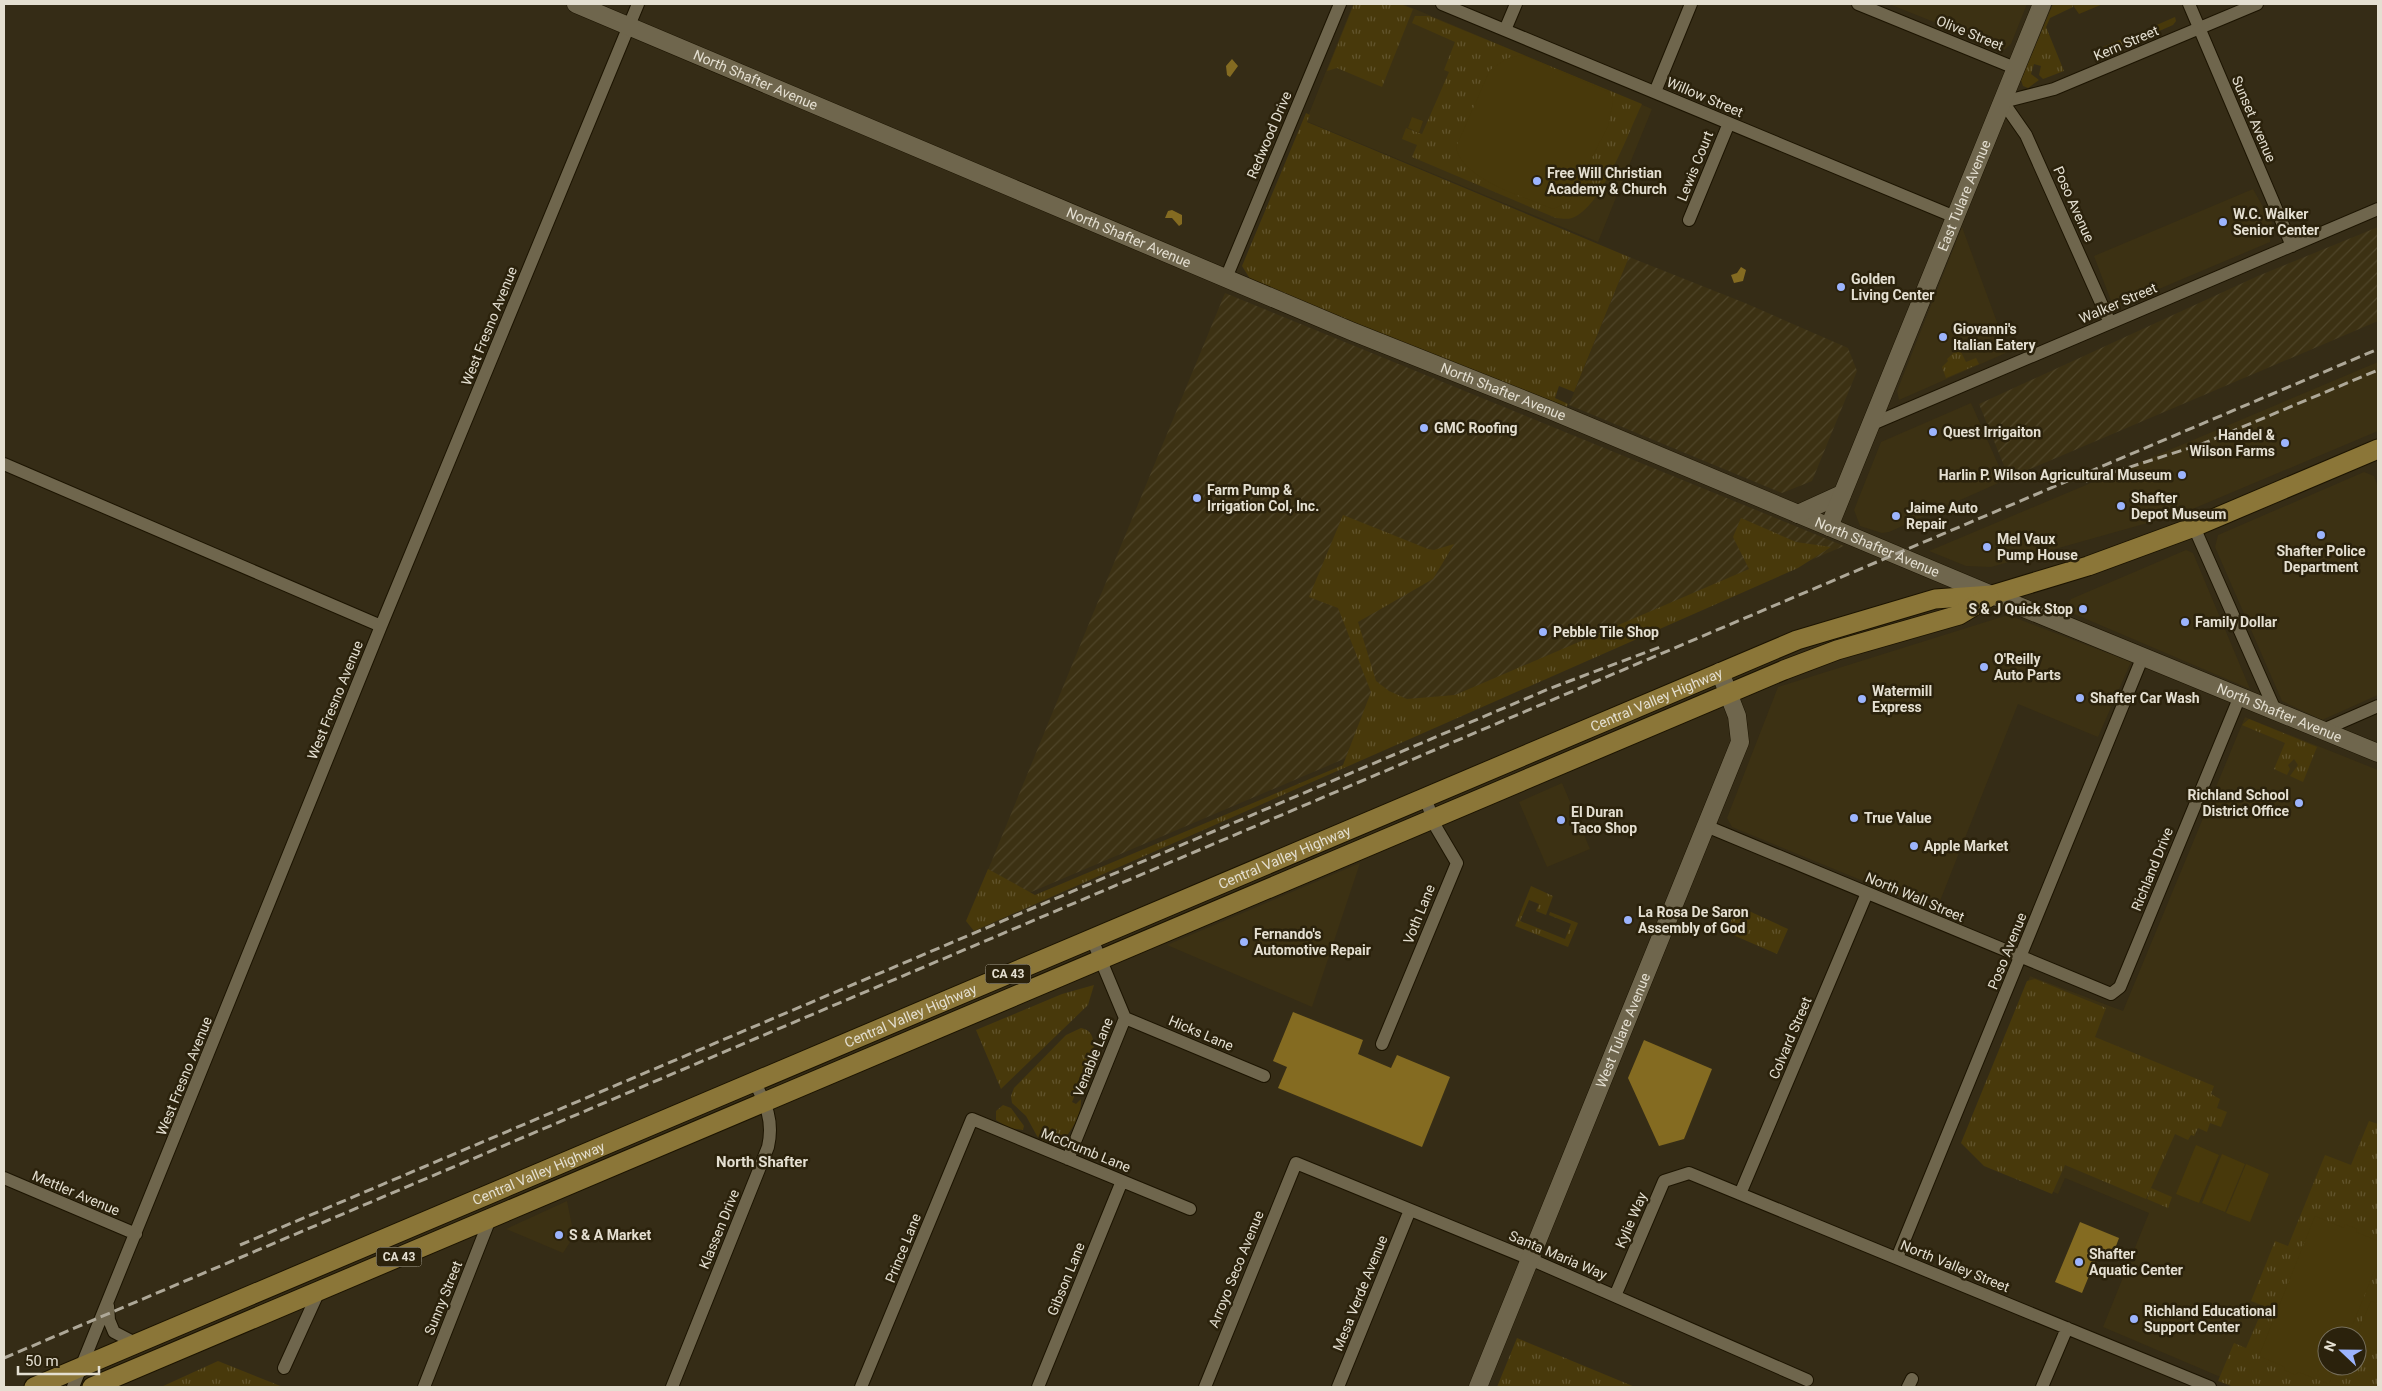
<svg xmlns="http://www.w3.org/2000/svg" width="2382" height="1391" viewBox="0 0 2382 1391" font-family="Roboto,sans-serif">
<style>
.built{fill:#3c3113;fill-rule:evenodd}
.industrial{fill:url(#industrial-furrows)}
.grass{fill:url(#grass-tufts);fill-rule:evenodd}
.green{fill:#48390b}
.water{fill:#846b21}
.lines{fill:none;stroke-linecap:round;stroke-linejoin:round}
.street-casing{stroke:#1c1401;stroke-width:14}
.secondary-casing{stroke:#1c1401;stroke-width:19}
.primary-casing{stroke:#1c1401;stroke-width:21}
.street{stroke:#6f664d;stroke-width:12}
.secondary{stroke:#6f664d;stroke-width:18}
.primary{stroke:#8b7638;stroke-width:19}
.rail{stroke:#aea898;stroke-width:3;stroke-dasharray:10 5;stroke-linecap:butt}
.poi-dot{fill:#9cb4fd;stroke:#2b220c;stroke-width:2}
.labels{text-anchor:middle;stroke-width:5;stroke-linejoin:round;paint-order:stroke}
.shield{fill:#2b220c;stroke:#aca696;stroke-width:1}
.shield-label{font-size:12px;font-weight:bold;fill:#e4dfd1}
.street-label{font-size:14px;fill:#e4dfd1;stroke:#2b220c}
.poi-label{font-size:14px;font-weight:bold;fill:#e4dfd1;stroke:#2b220c;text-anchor:start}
.neighbourhood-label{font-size:15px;font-weight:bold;fill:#e4dfd1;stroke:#2b220c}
</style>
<defs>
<pattern id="industrial-furrows" width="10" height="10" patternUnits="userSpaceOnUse" patternTransform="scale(1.25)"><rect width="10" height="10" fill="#3c3113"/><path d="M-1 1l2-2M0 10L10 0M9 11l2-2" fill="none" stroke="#4f4529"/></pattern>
<pattern id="grass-tufts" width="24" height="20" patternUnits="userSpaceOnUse" patternTransform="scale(1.25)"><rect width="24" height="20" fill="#48390b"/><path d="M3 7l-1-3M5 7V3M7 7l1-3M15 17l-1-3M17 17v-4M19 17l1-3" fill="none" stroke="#62552e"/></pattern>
</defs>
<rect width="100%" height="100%" fill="#352c16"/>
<!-- built -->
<path class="built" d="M1353 4H1403L1652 109 1598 242 1306 121Z
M1889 4H2027L2011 44 2004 50Z
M2253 189 2272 223 2270 242 2121 305 2111 301 2094 256Z
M1962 227 2008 352 1899 400 1897 391Z
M2378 362V431L2183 513 1991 567 1966 566 1929 551Z
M1971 403 2005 480 1889 532 1882 533 1860 526 1854 510 1881 442Z
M2364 472 2374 476 2378 487V695L2322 720 2282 701 2215 547 2218 535Z
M2186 550 2193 553 2250 689 2072 613 2066 607 2071 599Z
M2008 615 2131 662 2098 737 2018 704 1936 911 1732 827 1727 818 1778 687Z
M2245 717 2378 770V1387H2244L2103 1327 2149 1213 2065 1178 2058 1194 1989 1164 1963 1144 2030 976 2123 1011ZM2327 1336H2357V1366H2327Z
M1562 783 1590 849 1547 867 1519 802Z
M1360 863 1312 1007 1167 945Z
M567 1201 574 1236 563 1253 506 1229Z"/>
<!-- industrial -->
<path class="industrial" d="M2378 227V321L2009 478 1979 404 2258 276Z
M1629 257 1745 303 1848 348 1857 371 1812 481 1782 493 1569 405Z
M1225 293 1844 546 968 919 1090 621Z"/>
<!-- grass -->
<path class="grass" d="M1354 4H1400L1413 9 1382 87 1337 68 1327 71Z
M2053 4H2072L2073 7 2050 18 2046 27 2064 71 2043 79 2039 75 2041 66 2034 64 2031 74 2039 80 2028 88 2023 86 2021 80Z
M1415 16H1429L1642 104C1628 133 1605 198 1578 215 1571 220 1565 219 1556 218L1412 157 1417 145 1402 139 1406 128 1422 134 1449 72 1444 70 1455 42 1412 23Z
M2175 17 2176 21 2173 25 2152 34 2150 30 2152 27Z
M2127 37V44L2106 53 2103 47Z
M1306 113 1310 115 1307 122 1629 257 1574 392 1559 386 1555 398 1568 404 1565 410 1252 282 1242 266Z
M1959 348 1966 362 1976 358 1979 364 1946 378 1942 367 1948 361 1947 359Z
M1343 515 1428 549 1434 550 1454 544 1433 579 1358 622 1376 681 1389 691 1407 699 1455 695 1749 569 1733 537 1741 518 1796 542 1831 547 1798 568 974 931 966 921 988 869 1035 895 1343 765 1371 692 1338 608 1309 597Z
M2249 719 2317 747 2303 782 2290 776 2298 765 2294 759 2288 765 2290 769 2287 775 2274 769 2285 743 2242 725Z
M1531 886 1553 896 1546 915 1536 911 1539 904 1529 900 1520 921 1565 939 1571 924 1549 915 1550 912 1578 923 1568 947 1515 926Z
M1738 906 1788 929 1777 954 1726 932Z
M2035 979 2106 1008 2095 1037 2214 1086 2211 1094 2220 1099 2217 1108 2227 1112 2221 1127 2210 1123 2207 1132 2198 1128 2194 1136 2191 1135 2188 1140 2175 1134 2146 1199 2065 1165 2052 1194 1984 1166 1961 1143 2027 981Z
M1094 985 1088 1005 1001 1089 976 1030 1062 994Z
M1081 1028C1091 1030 1093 1036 1094 1046L1072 1102 1076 1104 1081 1099C1082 1114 1072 1132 1061 1142H1044L1037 1136 1026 1116 1012 1103 1011 1096 1014 1088 1066 1035Z
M1003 1105 1011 1108 1024 1126 1023 1130 1009 1128 996 1120V1111Z
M2369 1121 2378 1124V1387H2234L2218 1381 2234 1343 2246 1348 2264 1306 2251 1301 2275 1241 2288 1246 2325 1155 2351 1165ZM2327 1336H2357V1366H2327Z
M2151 1188 2172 1197 2168 1208 2147 1199Z
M1517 1338 1635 1387H1497Z
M218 1361 283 1387H161Z"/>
<!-- green -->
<path class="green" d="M2072 4H2103L2079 14Z
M1522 55 1611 93 1613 102 1608 126 1570 201 1553 209C1525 197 1462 180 1456 147L1490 70 1508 58Z
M1412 117 1423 121 1419 133 1408 128Z
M2196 1145 2219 1155 2199 1203 2176 1194Z
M2222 1154 2245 1164 2225 1212 2202 1203Z
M2246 1164 2269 1174 2250 1222 2226 1213Z
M2315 1216 2344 1228 2345 1224 2357 1229 2356 1232 2378 1241V1262L2348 1336H2327V1366H2336L2329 1384 2298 1372 2296 1375 2284 1370 2285 1367 2259 1356Z
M2371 1301 2378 1304 2377 1351 2357 1342 2356 1336Z"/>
<!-- water -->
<path class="water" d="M1232 59 1238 66 1230 77 1227 75 1226 66Z
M1172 210 1182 215V224L1179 226 1172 218H1165L1168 211Z
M1741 267 1746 270 1743 281 1734 283 1731 275 1737 273Z
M1293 1012 1363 1040 1358 1054 1391 1068 1397 1055 1450 1077 1422 1147 1278 1088 1287 1067 1273 1061Z
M1644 1040 1712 1069 1684 1139 1659 1146 1628 1078Z
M2080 1222 2119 1238 2113 1254 2100 1249 2082 1293 2055 1282Z"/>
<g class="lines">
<defs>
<path id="street" d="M1442 4 1955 217
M1858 4 2015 68
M2189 4 2292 246
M1505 30 1516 4
M1655 92 1691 4
M1689 220 1729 123
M1226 278 1340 4
M2110 323 2026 135 2003 102 2054 89 2257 4
M1870 425 2378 209
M4 464 381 626
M2194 527 2275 710
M2323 730 2378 706
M1706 826 2111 994 2120 987 2240 696
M1125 1018 1264 1076
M1382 1044 1457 863 1437 829 1425 798
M1068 1159 1125 1018 1092 939
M4 1178 136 1234
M1740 1194 1867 893
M1897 1258 2143 656
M1615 1296 1664 1181 1689 1173 2210 1387
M108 1306 109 1320 114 1332 137 1344
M284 1368 319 1291
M73 1387 381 626 638 4
M424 1387 490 1219
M672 1387 768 1147C774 1121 766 1104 754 1081
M861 1387 972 1119 1190 1209
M1038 1387 1122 1181
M1205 1387 1296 1163 1530 1259 1807 1380
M1338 1387 1410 1210
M1908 1387 1912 1379
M2042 1387 2067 1328"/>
<g id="secondary">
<path id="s1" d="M576 4 1351 331 1550 410 1992 595 2378 753"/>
<path d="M1798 514 1842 494"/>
<path id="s2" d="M1829 527 2042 4"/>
<path id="s3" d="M1478 1387 1740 742 1737 716 1720 672"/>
</g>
<g id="primary">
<path id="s4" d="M34 1387 1797 640 1935 599 1992 595 2088 566 2194 527 2378 449"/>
<path d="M92 1387 1784 670 1837 650 1959 615 1989 597"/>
</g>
</defs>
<!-- street casing -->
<use href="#street" class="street-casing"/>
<!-- secondary casing -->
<use href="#secondary" class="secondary-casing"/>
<!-- primary casing -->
<use href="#primary" class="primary-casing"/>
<!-- street -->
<use href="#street" class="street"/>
<!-- secondary -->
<use href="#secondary" class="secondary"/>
<!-- primary -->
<use href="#primary" class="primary"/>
<!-- rail -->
<path class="rail" d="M2086 481 2202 444 2378 370
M240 1245 1551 688 1660 647
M4 1358 2378 349"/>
</g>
<!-- markers -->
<g class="poi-dot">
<circle cx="1537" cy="181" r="5"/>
<circle cx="2223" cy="222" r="5"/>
<circle cx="1841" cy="287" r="5"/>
<circle cx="1943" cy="337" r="5"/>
<circle cx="1424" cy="428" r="5"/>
<circle cx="1933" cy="432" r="5"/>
<circle cx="2285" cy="443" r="5"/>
<circle cx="2182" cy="475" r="5"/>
<circle cx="1197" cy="498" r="5"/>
<circle cx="2121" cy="506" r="5"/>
<circle cx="1896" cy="516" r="5"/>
<circle cx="2321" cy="535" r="5"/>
<circle cx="1987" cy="547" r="5"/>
<circle cx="2083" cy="609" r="5"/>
<circle cx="2185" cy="622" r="5"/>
<circle cx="1543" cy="632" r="5"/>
<circle cx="1984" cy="667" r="5"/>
<circle cx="2080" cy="698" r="5"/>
<circle cx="1862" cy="699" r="5"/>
<circle cx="2299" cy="803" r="5"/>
<circle cx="1854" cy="818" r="5"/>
<circle cx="1561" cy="820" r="5"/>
<circle cx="1914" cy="846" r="5"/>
<circle cx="1628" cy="920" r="5"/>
<circle cx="1244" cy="942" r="5"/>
<circle cx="559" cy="1235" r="5"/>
<circle cx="2079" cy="1262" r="5"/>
<circle cx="2134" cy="1319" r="5"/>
</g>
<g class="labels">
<!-- shield labels -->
<g class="shield">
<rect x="985.5" y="964.5" width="45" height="19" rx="4"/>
<rect x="376.5" y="1247.5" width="45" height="19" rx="4"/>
</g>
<g class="shield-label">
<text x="1008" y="978">CA 43</text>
<text x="399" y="1261">CA 43</text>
</g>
<!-- street labels -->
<g class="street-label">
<text transform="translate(1970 33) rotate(22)" y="5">Olive Street</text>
<text transform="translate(2126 43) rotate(-23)" y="5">Kern Street</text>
<text dy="5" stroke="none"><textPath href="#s1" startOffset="195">North Shafter Avenue</textPath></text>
<text transform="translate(1705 97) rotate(23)" y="5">Willow Street</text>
<text transform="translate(2254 119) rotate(67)" y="5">Sunset Avenue</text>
<text transform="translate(1269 135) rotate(-67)" y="5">Redwood Drive</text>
<text transform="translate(1695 166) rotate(-68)" y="5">Lewis Court</text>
<text dy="5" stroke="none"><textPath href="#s2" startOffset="358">East Tulare Avenue</textPath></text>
<text transform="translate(2074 204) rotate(66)" y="5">Poso Avenue</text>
<text dy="5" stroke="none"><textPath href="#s1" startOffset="600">North Shafter Avenue</textPath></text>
<text transform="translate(2118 303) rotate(-23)" y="5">Walker Street</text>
<text transform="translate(489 326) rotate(-68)" y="5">West Fresno Avenue</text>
<text dy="5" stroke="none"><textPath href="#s1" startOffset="1005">North Shafter Avenue</textPath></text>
<text dy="5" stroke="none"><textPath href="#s1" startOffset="1410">North Shafter Avenue</textPath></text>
<text dy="5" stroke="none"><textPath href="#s4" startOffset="1762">Central Valley Highway</textPath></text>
<text transform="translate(335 700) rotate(-68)" y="5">West Fresno Avenue</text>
<text dy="5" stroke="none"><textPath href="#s1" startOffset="1845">North Shafter Avenue</textPath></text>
<text dy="5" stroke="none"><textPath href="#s4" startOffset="1358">Central Valley Highway</textPath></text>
<text transform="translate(2152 869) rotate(-68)" y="5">Richland Drive</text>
<text transform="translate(1915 897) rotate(23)" y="5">North Wall Street</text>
<text transform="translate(1419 914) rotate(-68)" y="5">Voth Lane</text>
<text transform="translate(2007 951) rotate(-68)" y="5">Poso Avenue</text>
<text dy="5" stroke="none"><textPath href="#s4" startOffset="952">Central Valley Highway</textPath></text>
<text dy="5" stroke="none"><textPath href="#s3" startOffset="385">West Tulare Avenue</textPath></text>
<text transform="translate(1201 1033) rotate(23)" y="5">Hicks Lane</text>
<text transform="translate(1790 1038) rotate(-67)" y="5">Colvard Street</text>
<text transform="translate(1093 1057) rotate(-68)" y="5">Venable Lane</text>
<text transform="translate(184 1076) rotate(-68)" y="5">West Fresno Avenue</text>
<text transform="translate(1086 1150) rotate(22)" y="5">McCrumb Lane</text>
<text dy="5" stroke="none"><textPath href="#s4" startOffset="548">Central Valley Highway</textPath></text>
<text transform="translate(76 1193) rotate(23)" y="5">Mettler Avenue</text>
<text transform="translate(1631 1220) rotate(-67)" y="5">Kylie Way</text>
<text transform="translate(719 1229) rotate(-68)" y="5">Klassen Drive</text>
<text transform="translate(903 1248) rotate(-68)" y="5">Prince Lane</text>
<text transform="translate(1558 1255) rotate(23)" y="5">Santa Maria Way</text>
<text transform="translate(1955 1266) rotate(22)" y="5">North Valley Street</text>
<text transform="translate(1236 1269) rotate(-68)" y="5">Arroyo Seco Avenue</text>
<text transform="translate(1066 1279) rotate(-68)" y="5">Gibson Lane</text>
<text transform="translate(1360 1293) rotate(-68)" y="5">Mesa Verde Avenue</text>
<text transform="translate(443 1298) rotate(-68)" y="5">Sunny Street</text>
</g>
<!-- poi labels -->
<g class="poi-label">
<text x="1547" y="178">Free Will Christian<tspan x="1547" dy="16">Academy &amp; Church</tspan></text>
<text x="2233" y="219">W.C. Walker<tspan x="2233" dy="16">Senior Center</tspan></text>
<text x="1851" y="284">Golden<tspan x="1851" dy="16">Living Center</tspan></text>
<text x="1953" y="334">Giovanni's<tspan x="1953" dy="16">Italian Eatery</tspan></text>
<text x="1434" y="433">GMC Roofing</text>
<text x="1943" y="437">Quest Irrigaiton</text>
<text x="2275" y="440" text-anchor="end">Handel &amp;<tspan x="2275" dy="16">Wilson Farms</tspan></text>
<text x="2172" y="480" text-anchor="end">Harlin P. Wilson Agricultural Museum</text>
<text x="1207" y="495">Farm Pump &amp;<tspan x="1207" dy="16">Irrigation Col, Inc.</tspan></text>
<text x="2131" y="503">Shafter<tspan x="2131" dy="16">Depot Museum</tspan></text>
<text x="1906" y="513">Jaime Auto<tspan x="1906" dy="16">Repair</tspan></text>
<text x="1997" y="544">Mel Vaux<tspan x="1997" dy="16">Pump House</tspan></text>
<text x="2321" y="556" text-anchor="middle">Shafter Police<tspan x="2321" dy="16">Department</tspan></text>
<text x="2073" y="614" text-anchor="end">S &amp; J Quick Stop</text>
<text x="2195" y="627">Family Dollar</text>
<text x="1553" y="637">Pebble Tile Shop</text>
<text x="1994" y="664">O'Reilly<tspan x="1994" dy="16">Auto Parts</tspan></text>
<text x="1872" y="696">Watermill<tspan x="1872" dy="16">Express</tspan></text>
<text x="2090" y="703">Shafter Car Wash</text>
<text x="2289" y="800" text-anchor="end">Richland School<tspan x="2289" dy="16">District Office</tspan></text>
<text x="1571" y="817">El Duran<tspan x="1571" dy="16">Taco Shop</tspan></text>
<text x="1864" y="823">True Value</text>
<text x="1924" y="851">Apple Market</text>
<text x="1638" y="917">La Rosa De Saron<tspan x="1638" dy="16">Assembly of God</tspan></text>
<text x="1254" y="939">Fernando's<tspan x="1254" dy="16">Automotive Repair</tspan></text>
<text x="569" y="1240">S &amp; A Market</text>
<text x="2089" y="1259">Shafter<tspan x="2089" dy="16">Aquatic Center</tspan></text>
<text x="2144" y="1316">Richland Educational<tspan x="2144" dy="16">Support Center</tspan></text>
</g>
<!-- neighbourhood labels -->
<g class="neighbourhood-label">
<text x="762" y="1167">North Shafter</text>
</g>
</g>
<!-- border -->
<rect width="2382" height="1391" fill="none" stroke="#e4dfd1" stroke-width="10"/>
<!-- north arrow -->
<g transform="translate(2342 1351) rotate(292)"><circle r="24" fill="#2b220c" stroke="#756e5b"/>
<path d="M0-4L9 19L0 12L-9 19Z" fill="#9cb4fd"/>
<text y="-8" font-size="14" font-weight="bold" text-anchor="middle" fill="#e4dfd1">N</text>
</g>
<!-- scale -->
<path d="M18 1366v8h81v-8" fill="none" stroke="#e4dfd1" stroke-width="2.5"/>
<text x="25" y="1366" font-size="15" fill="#e4dfd1" stroke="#2b220c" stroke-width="4" paint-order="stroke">50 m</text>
</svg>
